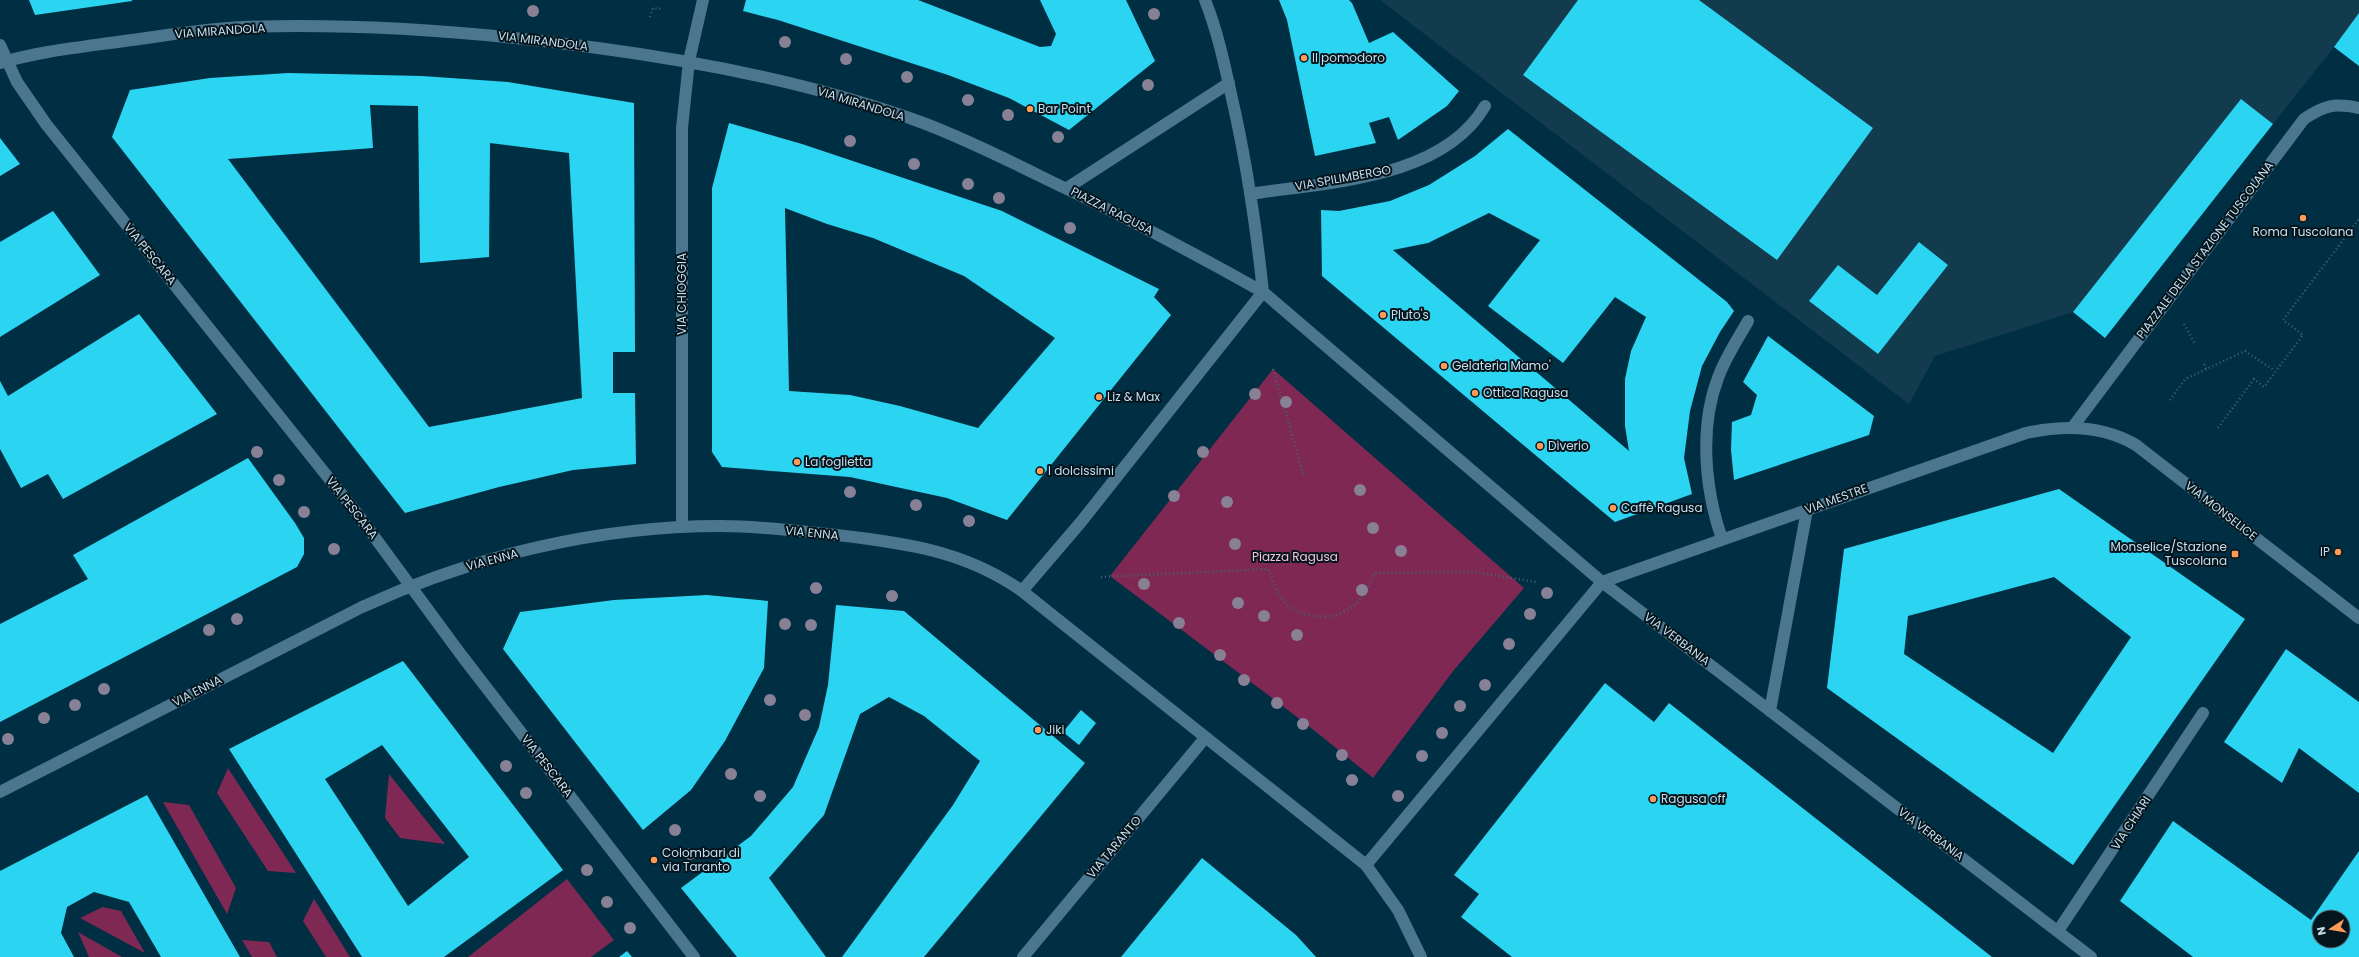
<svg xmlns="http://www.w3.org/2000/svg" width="2359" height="957" viewBox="0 0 2359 957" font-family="Poppins,sans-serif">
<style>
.built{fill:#133b4e;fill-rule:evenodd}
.green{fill:#802854}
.building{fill:#2bd5f2;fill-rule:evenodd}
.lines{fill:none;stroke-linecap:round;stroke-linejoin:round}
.path{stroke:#3e6577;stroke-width:2.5;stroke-dasharray:1 3;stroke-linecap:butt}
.lane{stroke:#4b768d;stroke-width:12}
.street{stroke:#4b768d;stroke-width:12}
.secondary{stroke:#4b768d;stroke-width:12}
.tree{fill:#888094}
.poi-dot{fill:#fe9b59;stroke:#04151e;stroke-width:1.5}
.labels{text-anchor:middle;stroke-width:4;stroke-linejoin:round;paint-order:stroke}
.street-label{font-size:12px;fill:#c8deeb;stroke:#04151e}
.poi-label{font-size:12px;fill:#c8deeb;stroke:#04151e;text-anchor:start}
.park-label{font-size:12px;fill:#f7c2d7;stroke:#04151e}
</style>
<rect width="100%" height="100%" fill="#002f43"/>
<!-- built -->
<path class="built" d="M1380 0H1578L1524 75 1777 260 1873 128 1699 0H2359V66L2334 47 2273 124 2241 99 2073 312 1935 356 1909 404ZM1919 242 1948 265 1878 354 1809 301 1838 265 1877 295Z"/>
<!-- green -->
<path class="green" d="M1273 369 1524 588 1454 670 1373 778 1305 723 1110 576Z
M228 768 296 873 268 871 217 793Z
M389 774 445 844 400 838 385 818Z
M163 802 189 805 236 888 227 914Z
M567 879 614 940 591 957H468Z
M314 899 350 957H326L303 921Z
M103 907 121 911 145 953 80 918Z
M78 932 122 957H89Z
M242 940 269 942 277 957H252Z"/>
<!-- building -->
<path class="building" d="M29 0H132V1L35 15Z
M746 0H918L1040 47 1051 46 1056 34 1040 0H1126L1155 61 1069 130 1009 98 948 75 778 20 743 11Z
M1279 0H1349L1352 3 1369 43 1393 32 1459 91 1447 106 1398 140 1389 117 1369 123 1376 143 1315 156 1287 20Z
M1578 0H1699L1873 128 1777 260 1523 75Z
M2359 13V66L2334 47Z
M288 73 422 76 508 82 634 103 635 352H613V393H635L636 464 573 470 499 487 405 513 112 137 130 90 210 78ZM370 105 418 106 420 263 489 257 490 143 569 153 582 398 429 427 228 159 373 148Z
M2241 99 2273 124 2105 338 2073 312Z
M729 123 802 144 1002 211 1159 289 1154 297 1171 315 1007 520 947 498 850 477 722 467 712 452V188ZM785 208 827 224 873 238 964 276 1055 338 978 428 900 406 850 395 789 391Z
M1508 129 1727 302 1734 311 1720 332 1702 366 1690 411 1684 458 1692 494 1615 522 1322 276 1321 210 1339 211 1390 201 1429 185 1475 156ZM1489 213 1540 240 1488 306 1563 363 1615 297 1646 317 1631 351 1625 379V426L1629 451 1393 250 1428 243Z
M0 138 20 164 0 176Z
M53 211 100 275 0 337V242Z
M1919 242 1948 265 1878 354 1809 301 1838 265 1877 295Z
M139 314 217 414 63 499 48 474 21 488 0 449V381L8 396Z
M1768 336 1874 416 1869 435 1734 480 1731 450 1732 422 1751 415 1757 395 1743 382Z
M248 458 295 523 304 538V554L297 567 0 722V624L88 579 73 555Z
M2059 489 2245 619 2073 865 1827 688 1844 549ZM2054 577 2131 637 2053 753 1904 654 1908 616Z
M707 595 768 601 764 668 725 741 691 790 643 830 503 649 520 612 614 600Z
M836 605 904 611 1085 763 924 957H842L953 805 980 761 924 716 889 697 860 714 824 815 769 878 826 957H737L681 888 751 836 793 787 819 727 828 685Z
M2286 649 2359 702V793L2299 748 2282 783 2224 742Z
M403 661 563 870 444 957H362L229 749ZM382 745 469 857 408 906 325 779Z
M1605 683 1654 722 1669 703 1992 957H1512L1461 917 1479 894 1454 875Z
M1081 710 1096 723 1079 745 1063 732Z
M147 795 240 957H161L129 902 94 892 67 907 61 933 74 957H0V871Z
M2173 821 2311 920 2359 851V957H2193L2120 901ZM2319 917H2343V941H2319Z
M1202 858 1296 935 1316 957H1121Z
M627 951 632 957H619Z"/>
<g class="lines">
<!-- path -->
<path class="path" d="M650 17 653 8 662 9
M2184 324 2195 344
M2204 364 2206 369
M1273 369 1304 477
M2170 400 2185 379 2245 351 2275 371
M2218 428 2254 379 2264 387 2303 335 2283 320 2359 219
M1101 577 1268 569C1273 581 1277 594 1286 604 1293 611 1305 615 1314 616 1345 620 1365 601 1374 573L1475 572 1536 582"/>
<!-- lane -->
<path class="lane" d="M2072 428 2304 119C2325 105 2334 103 2359 108"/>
<!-- street -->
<path class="street" d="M1205 0C1217 30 1224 62 1231 94 1246 159 1256 225 1263 292
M0 45 17 82 46 124 359 516 462 656 694 957
M0 63C40 51 82 47 124 41 163 36 202 29 242 27 360 23 480 32 598 48 710 63 820 85 926 124 967 140 1006 159 1046 179 1120 214 1192 252 1263 292
M1067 188 1229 83
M1250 194C1326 182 1442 180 1485 106
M682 527V128L689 61 703 0
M1722 539C1705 490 1699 428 1718 378 1725 358 1738 339 1748 321
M1602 582 2091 957
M1770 711 1807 510
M1366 865 1398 910 1421 957
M2058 931 2203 713"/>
<!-- secondary -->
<path class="secondary" d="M1602 582 2026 433C2063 425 2102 425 2136 445L2359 618
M1022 591 1081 522 1263 292 1602 582
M0 792 362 607C474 556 597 526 721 526 760 526 799 531 837 535 906 543 965 551 1022 591L1366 865 1602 582
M1023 957 1205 738"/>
</g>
<!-- trees -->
<g class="tree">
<circle cx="533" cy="11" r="6"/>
<circle cx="1154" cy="14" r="6"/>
<circle cx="785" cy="42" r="6"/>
<circle cx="846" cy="59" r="6"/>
<circle cx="907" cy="77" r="6"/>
<circle cx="1148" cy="85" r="6"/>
<circle cx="968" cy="100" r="6"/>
<circle cx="1008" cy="115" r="6"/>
<circle cx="1058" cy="137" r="6"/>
<circle cx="850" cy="141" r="6"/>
<circle cx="914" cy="164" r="6"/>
<circle cx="968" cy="184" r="6"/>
<circle cx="999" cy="198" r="6"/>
<circle cx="1070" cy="228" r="6"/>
<circle cx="1255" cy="394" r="6"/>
<circle cx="1286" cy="402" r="6"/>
<circle cx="257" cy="452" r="6"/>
<circle cx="1203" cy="452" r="6"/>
<circle cx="279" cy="480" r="6"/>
<circle cx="1360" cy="490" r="6"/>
<circle cx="850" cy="492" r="6"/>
<circle cx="1174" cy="496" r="6"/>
<circle cx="1227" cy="502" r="6"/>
<circle cx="916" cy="505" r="6"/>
<circle cx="304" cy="512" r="6"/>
<circle cx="969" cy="521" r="6"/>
<circle cx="1373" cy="528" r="6"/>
<circle cx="1235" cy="544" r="6"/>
<circle cx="334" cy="549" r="6"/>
<circle cx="1401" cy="551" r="6"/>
<circle cx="1144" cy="584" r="6"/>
<circle cx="816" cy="588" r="6"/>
<circle cx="1362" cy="590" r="6"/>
<circle cx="1547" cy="593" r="6"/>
<circle cx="892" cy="596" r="6"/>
<circle cx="1238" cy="603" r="6"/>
<circle cx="1530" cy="614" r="6"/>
<circle cx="1264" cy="616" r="6"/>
<circle cx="237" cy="619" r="6"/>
<circle cx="1179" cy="623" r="6"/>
<circle cx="785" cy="624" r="6"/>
<circle cx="811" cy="625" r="6"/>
<circle cx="209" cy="630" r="6"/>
<circle cx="1297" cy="635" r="6"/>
<circle cx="1509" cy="644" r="6"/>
<circle cx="1220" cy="655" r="6"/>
<circle cx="1244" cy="680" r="6"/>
<circle cx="1485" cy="685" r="6"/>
<circle cx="104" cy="689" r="6"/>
<circle cx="770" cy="700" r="6"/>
<circle cx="1277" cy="703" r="6"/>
<circle cx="75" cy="705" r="6"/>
<circle cx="1460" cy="706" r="6"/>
<circle cx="805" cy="715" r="6"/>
<circle cx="44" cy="718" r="6"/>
<circle cx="1303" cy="724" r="6"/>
<circle cx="1442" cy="733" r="6"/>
<circle cx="8" cy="739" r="6"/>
<circle cx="1342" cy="755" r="6"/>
<circle cx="1422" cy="756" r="6"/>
<circle cx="506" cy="766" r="6"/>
<circle cx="731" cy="774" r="6"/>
<circle cx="1352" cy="780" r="6"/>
<circle cx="526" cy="793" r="6"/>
<circle cx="760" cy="796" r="6"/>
<circle cx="1398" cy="796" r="6"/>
<circle cx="675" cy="830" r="6"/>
<circle cx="690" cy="854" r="6"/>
<circle cx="587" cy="870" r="6"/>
<circle cx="607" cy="902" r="6"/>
<circle cx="630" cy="928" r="6"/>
</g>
<!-- markers -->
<g class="poi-dot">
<circle cx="1304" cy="58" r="4"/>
<circle cx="1030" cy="109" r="4"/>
<circle cx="2303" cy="218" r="4"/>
<circle cx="1383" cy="315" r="4"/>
<circle cx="1444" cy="366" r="4"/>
<circle cx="1475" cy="393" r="4"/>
<circle cx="1099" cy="397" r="4"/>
<circle cx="1540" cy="446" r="4"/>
<circle cx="797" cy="462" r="4"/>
<circle cx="1040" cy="471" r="4"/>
<circle cx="1613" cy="508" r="4"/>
<circle cx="2338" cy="552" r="4"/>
<rect x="2231" y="550" width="8" height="8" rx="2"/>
<circle cx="1038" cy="730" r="4"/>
<circle cx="1653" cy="799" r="4"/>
<circle cx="654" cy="860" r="4"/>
</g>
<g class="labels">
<!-- street labels -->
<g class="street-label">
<text transform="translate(220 31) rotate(-4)" y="4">VIA MIRANDOLA</text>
<text transform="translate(543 41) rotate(7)" y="4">VIA MIRANDOLA</text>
<text transform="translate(861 104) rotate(17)" y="4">VIA MIRANDOLA</text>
<text transform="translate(1343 178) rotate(-10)" y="4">VIA SPILIMBERGO</text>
<text transform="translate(1112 211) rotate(27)" y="4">PIAZZA RAGUSA</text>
<text transform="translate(2205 250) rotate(-53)" y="4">PIAZZALE DELLA STAZIONE TUSCOLANA</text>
<text transform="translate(150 254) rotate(51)" y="4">VIA PESCARA</text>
<text transform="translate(682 294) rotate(-90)" y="4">VIA CHIOGGIA</text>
<text transform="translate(1836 499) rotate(-20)" y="4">VIA MESTRE</text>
<text transform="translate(352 508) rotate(52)" y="4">VIA PESCARA</text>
<text transform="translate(2221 511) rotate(38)" y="4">VIA MONSELICE</text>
<text transform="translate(812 533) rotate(6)" y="4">VIA ENNA</text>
<text transform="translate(492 560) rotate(-15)" y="4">VIA ENNA</text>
<text transform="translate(1677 639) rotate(37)" y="4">VIA VERBANIA</text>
<text transform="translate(197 691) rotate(-27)" y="4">VIA ENNA</text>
<text transform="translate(547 766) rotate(52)" y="4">VIA PESCARA</text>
<text transform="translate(2131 823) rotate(-57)" y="4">VIA CHIARI</text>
<text transform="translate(1931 834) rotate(37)" y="4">VIA VERBANIA</text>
<text transform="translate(1114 847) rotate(-50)" y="4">VIA TARANTO</text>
</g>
<!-- poi labels -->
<g class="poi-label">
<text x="1312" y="62">Il pomodoro</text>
<text x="1038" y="113">Bar Point</text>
<text x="2303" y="236" text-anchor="middle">Roma Tuscolana</text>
<text x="1391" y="319">Pluto's</text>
<text x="1452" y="370">Gelateria Mamo'</text>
<text x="1483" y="397">Ottica Ragusa</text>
<text x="1107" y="401">Liz &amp; Max</text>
<text x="1548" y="450">Diverio</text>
<text x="805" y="466">La foglietta</text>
<text x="1048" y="475">I dolcissimi</text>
<text x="1621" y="512">Caffè Ragusa</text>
<text x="2227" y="551" text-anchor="end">Monselice/Stazione<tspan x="2227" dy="14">Tuscolana</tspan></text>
<text x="2330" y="556" text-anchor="end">IP</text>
<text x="1046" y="734">Jiki</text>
<text x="1661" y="803">Ragusa off</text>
<text x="662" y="857">Colombari di<tspan x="662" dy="14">via Taranto</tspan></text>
</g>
<!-- park labels -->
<g class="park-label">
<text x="1295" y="561">Piazza Ragusa</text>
</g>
</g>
<!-- north arrow -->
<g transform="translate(2331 929) rotate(258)"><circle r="19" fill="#04151e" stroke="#526570"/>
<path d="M0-3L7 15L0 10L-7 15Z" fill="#fe9b59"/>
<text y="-6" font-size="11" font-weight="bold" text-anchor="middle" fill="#c8deeb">N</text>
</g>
</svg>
